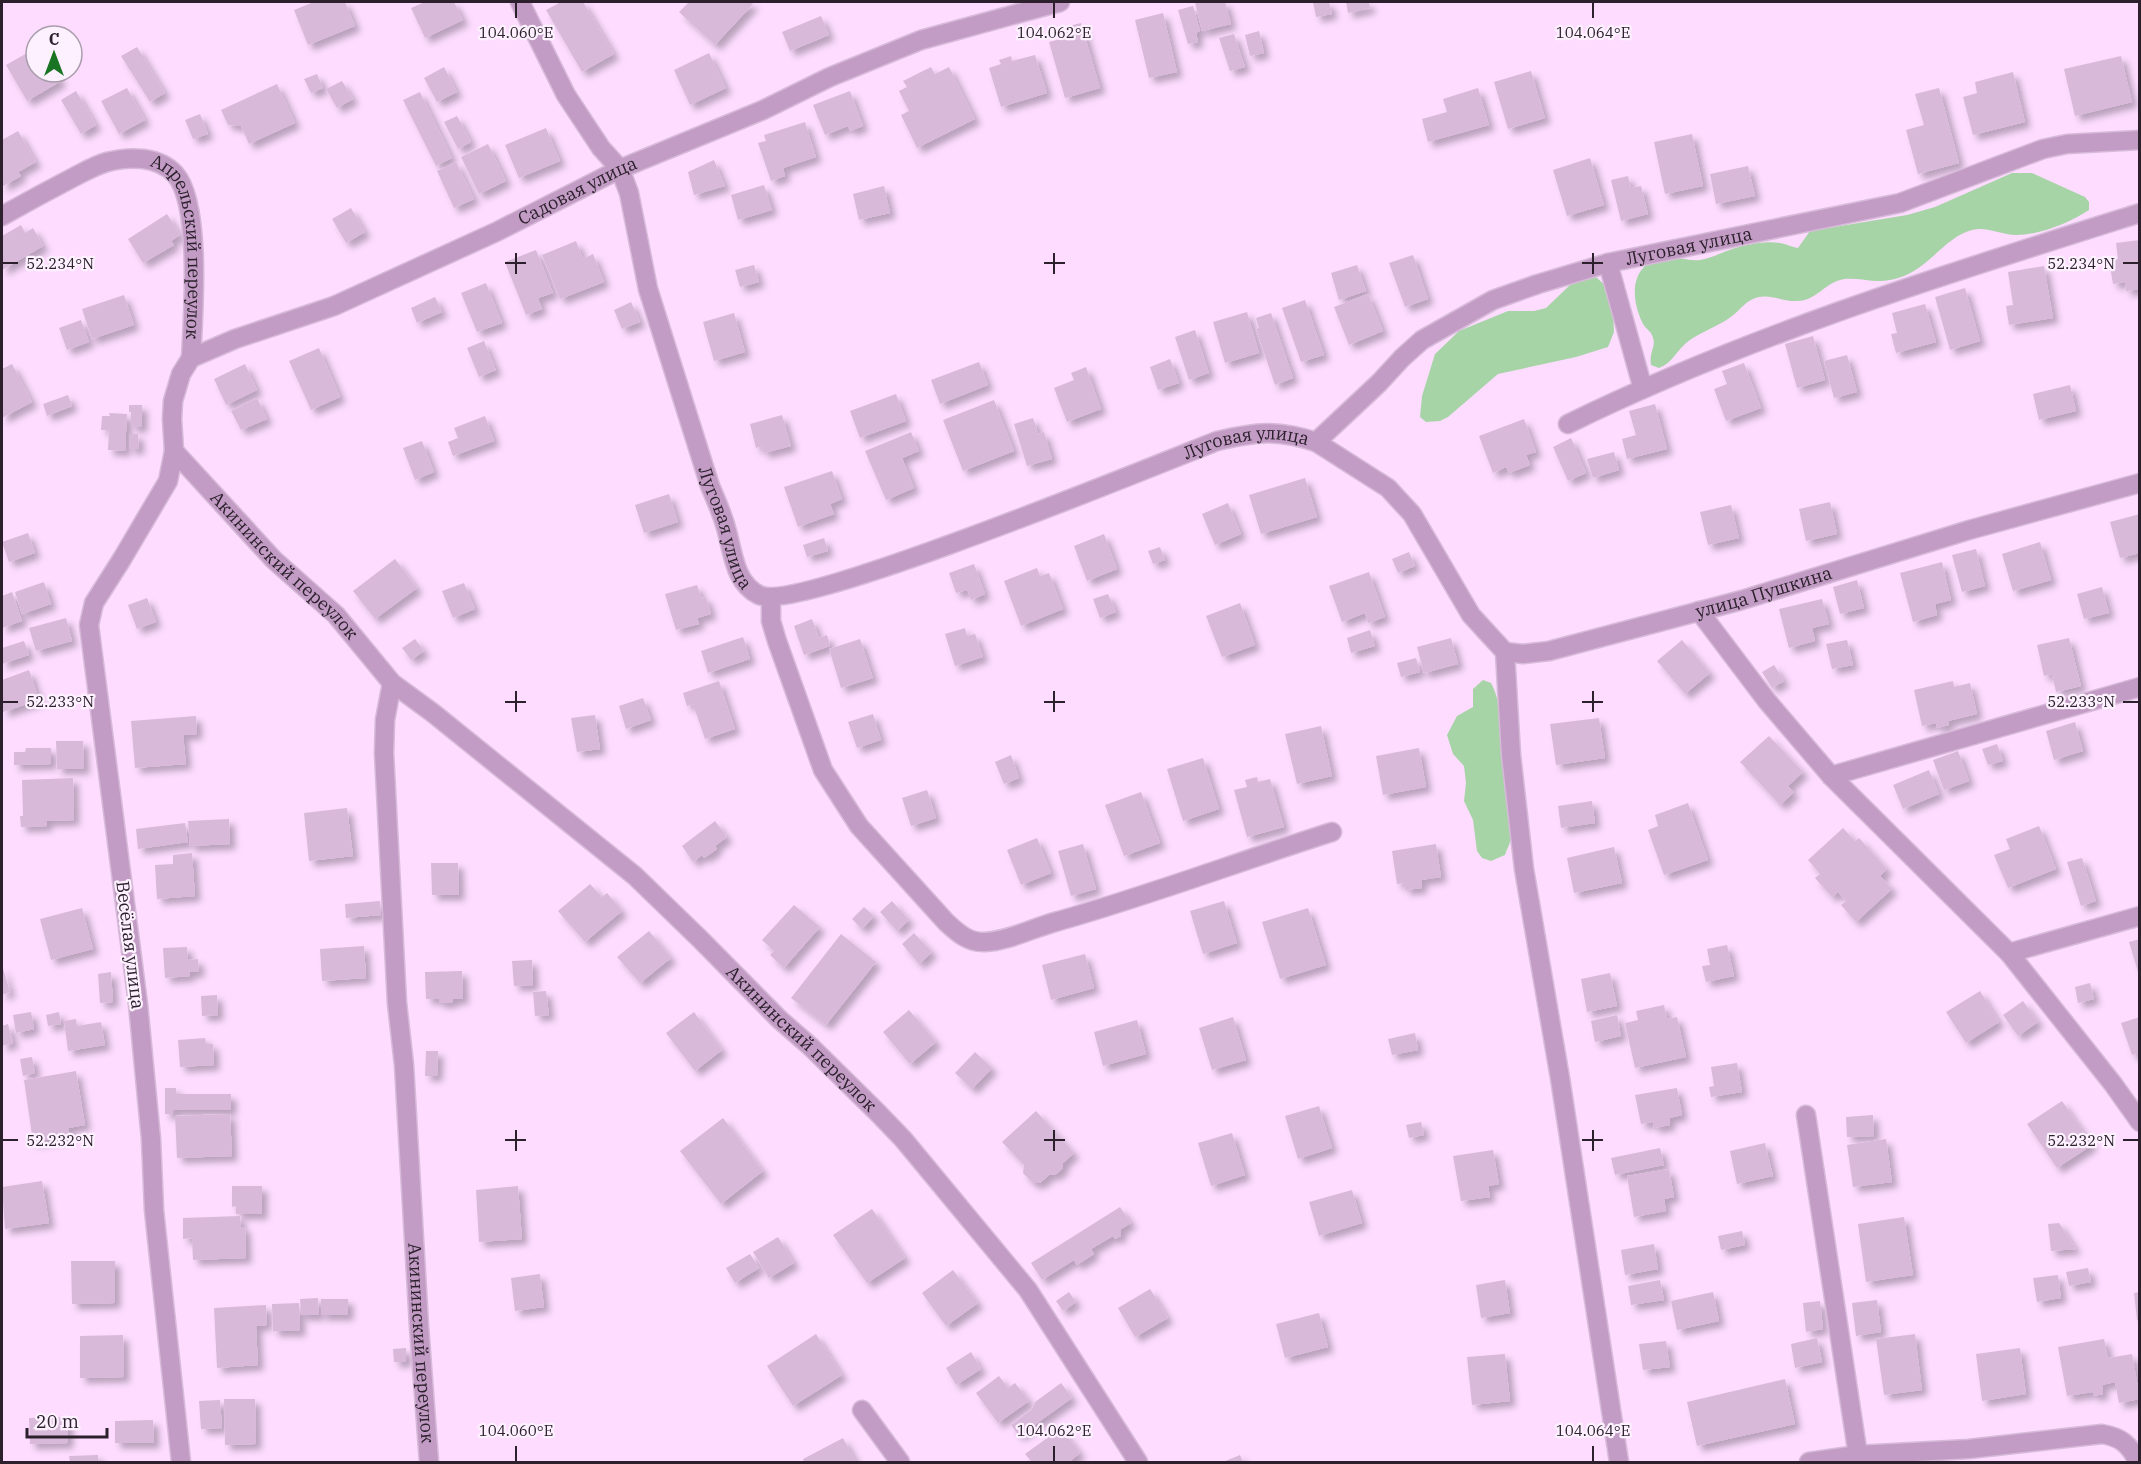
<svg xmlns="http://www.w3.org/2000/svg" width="2141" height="1464" viewBox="0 0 2141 1464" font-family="'IBM Plex Serif',serif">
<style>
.green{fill:#a7d4a6}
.building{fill:#d9b9da;filter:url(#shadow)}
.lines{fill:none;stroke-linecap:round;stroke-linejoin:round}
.minor-casing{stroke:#d7bad9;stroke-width:21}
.minor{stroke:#c29cc4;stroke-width:18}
.ticks{fill:none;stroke:#2c202d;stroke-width:2}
.labels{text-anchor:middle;stroke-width:4.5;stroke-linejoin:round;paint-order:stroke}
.street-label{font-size:18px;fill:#2c202d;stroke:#fef1ff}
.ticks-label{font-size:15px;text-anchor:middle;fill:#2c202d;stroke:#fef1ff;stroke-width:4.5;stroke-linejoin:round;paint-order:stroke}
</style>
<defs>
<filter id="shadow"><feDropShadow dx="5.5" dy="5.5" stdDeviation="3" flood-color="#0004"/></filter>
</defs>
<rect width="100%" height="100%" fill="#fddcff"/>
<!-- green -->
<path class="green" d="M2012 173H2032L2085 197 2089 202V210C2069 223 2040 235 2016 235 2001 235 1987 226 1972 230 1947 236 1930 266 1904 276 1897 279 1886 281 1878 281 1865 281 1849 276 1837 281 1822 287 1814 301 1797 301 1782 302 1768 292 1753 299 1745 302 1739 311 1732 316 1718 327 1697 333 1685 344 1674 354 1673 362 1659 368L1651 365C1649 352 1656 347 1653 338 1652 332 1646 329 1643 324 1631 300 1629 268 1659 258 1672 254 1687 262 1700 260 1713 258 1726 250 1739 247 1751 244 1767 241 1780 243 1786 244 1792 247 1798 248L1810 231 1907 215 1935 207Z
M1596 277 1607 287 1613 315 1614 332 1608 347 1576 357 1498 374 1448 417 1440 421 1426 422 1420 417 1422 396 1435 354 1459 331 1508 311H1534L1546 308 1571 284Z
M1483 680 1491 683C1507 713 1500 757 1505 790 1507 807 1513 825 1510 842 1509 846 1506 851 1505 855L1491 861 1482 858 1477 851 1473 820 1464 801 1466 783 1464 766 1453 754 1447 735 1457 716 1473 707V689Z"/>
<!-- building -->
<path class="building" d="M314 2H345L355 26 308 45 294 10Z
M425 2H454L463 20 425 38 411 8Z
M561 2H583L614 54 582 72 546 10Z
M689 2H750L753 4 715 45 679 12Z
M1195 2H1225L1231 24 1202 31Z
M1313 2H1329L1332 14 1316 17Z
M1346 2H1369L1370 8 1348 13Z
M1193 6 1200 31 1196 33 1198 42 1188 44 1178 10Z
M1163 13 1177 72 1149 78 1135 20Z
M821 16 829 35 790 51 782 32Z
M1081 23 1100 88 1065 98 1049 42 1064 38 1061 28Z
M1259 31 1264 53 1250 56 1245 35Z
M1234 34 1245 67 1230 71 1219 38Z
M137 47 165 93 150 102 121 56Z
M36 48V72H55L61 81 27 101 6 65Z
M709 53 726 88 690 105 674 70Z
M1035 55 1047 93 1001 107 989 68 1001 64 999 60 1011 56 1012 61Z
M2121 56 2132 102 2075 116 2064 69Z
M444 67 457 92 437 102 424 78Z
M931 67 935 74 949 67 975 119 917 148 901 115 909 111 899 91 907 87 903 81Z
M1531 71 1545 118 1508 129 1494 82Z
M2013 72 2025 122 1973 135 1963 97 1977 93 1975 82Z
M317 74 323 88 311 93 304 79Z
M342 81 353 99 337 108 326 89Z
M277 84 295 123 249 144 241 126 228 125 221 110Z
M127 88 145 120 119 134 101 101Z
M1478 88 1489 125 1428 142 1422 119 1447 112 1443 99Z
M1939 88 1959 163 1918 174 1906 130 1924 125 1915 94Z
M76 91 96 125 81 134 61 100Z
M850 91 863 126 850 131 848 126 825 135 813 105Z
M420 92 452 158 436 166 403 100Z
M200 114 208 134 193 139 185 120Z
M457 116 471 142 458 149 444 122Z
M805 122 816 157 783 168 785 176 771 181 758 143 766 141 764 135Z
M546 128 560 161 519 178 505 145Z
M18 131 36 162 18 172 21 176 3 186 2 183V140Z
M1692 134 1703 186 1665 194 1654 142Z
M488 144 506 181 479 194 461 157Z
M1590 158 1604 205 1567 216 1553 170Z
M714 160 725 186 694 195 688 172Z
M456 162 474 199 454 208 437 171Z
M1748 166 1755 196 1716 204 1710 174Z
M1628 176 1631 188 1641 186 1648 214 1621 221 1611 180Z
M764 185 772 210 738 220 731 195Z
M884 186 890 213 859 220 853 194Z
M351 208 365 232 346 243 332 219Z
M167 214 180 235 171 241 174 245 143 263 128 239Z
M21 225 25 233 33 228 43 246 2 270V236Z
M2140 240V289L2126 291 2125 282 2113 284 2109 260 2118 259 2116 243Z
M576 241 583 259 593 254 604 282 560 299 542 255Z
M536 250 553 293 538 298 542 309 526 315 505 262Z
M1413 255 1428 299 1405 307 1389 263Z
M754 265 759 282 740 287 735 270Z
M1357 265 1366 291 1339 300 1331 273Z
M2044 266 2053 318 2009 325 2006 306 2013 305 2008 272Z
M486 283 502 323 477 332 461 293Z
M1965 288 1980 341 1950 350 1935 297Z
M1368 294 1383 331 1349 345 1334 307Z
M124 295 134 325 92 339 82 309Z
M435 297 442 312 417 323 411 308Z
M1305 300 1324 355 1301 362 1282 308Z
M631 302 640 322 622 329 614 310Z
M1925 304 1936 342 1896 353 1891 334 1897 333 1892 313Z
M1247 312 1259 353 1225 363 1213 322Z
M734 313 745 352 714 361 703 322Z
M1271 313 1293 378 1275 385 1256 329 1259 328 1256 318Z
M81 320 89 342 67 350 59 328Z
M1195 330 1209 373 1189 380 1175 337Z
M1813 336 1825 380 1797 388 1785 344Z
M484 341 496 370 479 377 467 348Z
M319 348 340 397 311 410 289 361Z
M1847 355 1857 392 1834 398 1824 361Z
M1170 359 1179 383 1158 390 1150 367Z
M979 362 988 385 940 404 931 380Z
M1744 363 1761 408 1726 421 1714 389 1727 384 1722 371Z
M12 364 32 402 2 418V369Z
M245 364 257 390 226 405 214 379Z
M1086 367 1101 409 1067 422 1054 388 1074 380 1071 373Z
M2070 385 2076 411 2039 420 2033 394Z
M896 394 906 421 860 438 850 411Z
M68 395 72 406 47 416 43 404Z
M257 398 267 419 241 430 231 411Z
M994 400 1014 451 963 471 943 420Z
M1655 404 1667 449 1627 459 1622 439 1636 435 1629 411Z
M129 405H142V427H131V412H129Z
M109 413 127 414 125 451 108 450 109 430H101L102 416H110Z
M782 415 791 446 764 453 762 446 756 448 750 424Z
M485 416 494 441 453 456 448 442 458 438 454 428Z
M1033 418 1038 434 1044 432 1052 459 1027 466 1014 424Z
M1524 419 1536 452 1526 455 1530 465 1509 473 1506 467 1493 473 1479 436Z
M911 432 919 451 902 458 914 488 886 500 865 451Z
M129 434H138L139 449H129Z
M1571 438 1586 473 1568 481 1553 447Z
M422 441 434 472 415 480 403 448Z
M1614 452 1619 470 1593 478 1587 459Z
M832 471 842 499 830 504 834 514 798 527 784 487Z
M1305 478 1317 517 1261 534 1249 495Z
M669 494 678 522 644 533 635 505Z
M1830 502 1837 534 1806 541 1799 509Z
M1228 503 1241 534 1215 545 1202 514Z
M1731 505 1739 538 1708 545 1700 512Z
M2140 514V553L2120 558 2110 522Z
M28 533 35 553 9 562 2 542Z
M1104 534 1117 569 1087 581 1074 546Z
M824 538 828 551 807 557 803 545Z
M2040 542 2051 580 2013 591 2002 554Z
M1160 547 1165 560 1153 564 1148 551Z
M1976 549 1985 586 1962 592 1952 555Z
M1409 552 1415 566 1398 573 1392 559Z
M395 559 417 588 375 619 353 591Z
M1942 562 1951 600 1935 604 1937 615 1913 622 1900 573Z
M974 564 985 594 971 600 967 590 956 593 949 573Z
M1037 568 1040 576 1049 573 1063 609 1021 626 1004 581Z
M1369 572 1385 617 1368 623 1365 613 1342 622 1329 586Z
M1857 580 1864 608 1840 614 1833 587Z
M44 582 51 604 22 614 15 592Z
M464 583 475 609 453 618 442 591Z
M697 585 701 598 706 597 711 614 697 618 699 624 676 630 665 594Z
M2102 587 2109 613 2084 619 2077 594Z
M12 592 22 621 2 628V596Z
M1108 594 1116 612 1100 618 1093 599Z
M147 598 156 622 137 629 128 605Z
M1822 599 1829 624 1812 628 1815 641 1789 648 1779 609Z
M1240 603 1255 645 1222 657 1206 616Z
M66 618 72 641 36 651 29 628Z
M812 619 819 638 827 635 830 646 804 655 794 626Z
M965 628 967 636 975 634 983 657 955 666 945 634Z
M1370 630 1375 646 1351 653 1347 638Z
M743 637 750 659 708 673 701 651Z
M1451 638 1458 664 1424 673 1417 647Z
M2069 638 2081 686 2056 692 2052 674 2044 676 2037 645Z
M415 639 424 651 411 660 402 648Z
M860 639 873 678 841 688 829 649Z
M1682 640 1710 673 1685 694 1657 661Z
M1847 640 1853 665 1832 669 1826 644Z
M24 641 29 655 2 664V648Z
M1416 658 1420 672 1401 677 1397 663Z
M1774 665 1784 681 1772 688 1762 672Z
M29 670 39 700 3 712 2 680Z
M719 681 735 729 705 739 693 704 687 706 683 693Z
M1953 681 1954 687 1970 683 1977 714 1948 721 1949 725 1937 728 1936 723 1922 726 1914 690Z
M643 698 651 720 626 729 619 706Z
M873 714 881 740 857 748 848 722Z
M595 715 600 749 577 752 571 718Z
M196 716 197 734 183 735 186 764 135 768 131 721Z
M1599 718 1605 758 1556 765 1550 724Z
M2075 722 2083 751 2054 760 2046 731Z
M1321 726 1332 776 1297 784 1285 734Z
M1769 736 1803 772 1788 786 1794 792 1780 805 1740 762Z
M56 741H83L84 769H57Z
M1997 744 2003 761 1988 765 1982 749Z
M26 748H51V764L14 765V752H25Z
M1419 748 1426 787 1383 795 1376 756Z
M1958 751 1969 781 1944 790 1933 760Z
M1011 755 1019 778 1004 784 995 762Z
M1203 758 1219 809 1183 821 1167 769Z
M1929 770 1939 794 1903 809 1893 785Z
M1257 777 1258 782 1270 779 1284 827 1247 837 1234 790 1247 787 1245 780Z
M73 778 74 820 46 821 47 826 21 827 20 816H23L22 780Z
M927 790 936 818 911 826 902 798Z
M1141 792 1160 843 1124 856 1105 805Z
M1592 801 1595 823 1561 828 1558 806Z
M1688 803 1708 860 1664 875 1648 830 1658 826 1655 815Z
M347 808 353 856 309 861 304 813Z
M229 819 230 844 190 846 188 821Z
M715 821 727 837 715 846 717 849 704 858 702 855 693 862 682 846Z
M185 823 188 842 138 849 136 829Z
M2039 826 2056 869 2008 888 1994 855 2010 849 2006 839Z
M1843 828 1855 841 1859 838 1887 869 1880 876 1892 889 1856 922 1841 905 1846 901 1838 892 1832 897 1815 878 1820 874 1808 860Z
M1037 838 1051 873 1021 885 1007 850Z
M1083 844 1096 889 1071 896 1058 851Z
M1436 844 1441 877 1421 880 1422 888 1405 890 1404 883 1397 884 1392 851Z
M1614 847 1622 883 1574 893 1567 858Z
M192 853 195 896 157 899 155 865 173 864V855Z
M2082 858 2096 901 2081 906 2067 862Z
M431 863H458L459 895H432Z
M590 884 602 897 607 893 622 911 585 942 558 911Z
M380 901 381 915 346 918 345 904Z
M892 901 909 920 897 931 880 912Z
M1224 901 1237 943 1203 954 1190 911Z
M794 905 820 927 784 968 770 955 774 951 762 940Z
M864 907 874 916 862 929 852 919Z
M82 908 93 949 51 960 40 919Z
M1308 908 1326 965 1280 979 1262 922Z
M649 931 671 958 640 983 617 957Z
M914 933 932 952 919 964 902 944Z
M841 934 876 962 826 1025 791 998Z
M2140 939V974L2139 975 2129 942Z
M1727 945 1734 976 1706 982 1702 966 1710 965 1707 949Z
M364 946 366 978 322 981 320 949Z
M187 947 188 960 198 959 199 972H189L190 976 165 978 163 948Z
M1085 954 1094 988 1051 1000 1042 965Z
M532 960 533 985 514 986 512 961Z
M2 965 10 992 2 995Z
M462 971 463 999H453V1002L439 1003V999H426L425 972Z
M111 972 113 1002 100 1003 98 974Z
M1610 973 1617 1006 1587 1012 1581 979Z
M2090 983 2094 999 2078 1003 2075 987Z
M546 991 549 1015 535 1016 533 992Z
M1980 991 1999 1022 1966 1043 1946 1012Z
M217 995 218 1015 202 1016 201 996Z
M2023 1001 2038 1022 2018 1036 2003 1015Z
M1664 1005 1667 1019 1677 1017 1686 1057 1635 1068 1625 1023 1638 1020 1636 1011Z
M909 1010 936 1042 910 1064 883 1032Z
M31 1012 34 1029 16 1033 13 1015Z
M59 1012 61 1024 48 1026 46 1015Z
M694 1012 722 1050 695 1071 666 1033Z
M1617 1015 1621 1036 1595 1042 1591 1021Z
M1233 1017 1246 1060 1212 1070 1199 1028Z
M2140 1017V1053L2132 1055 2121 1023Z
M76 1019 77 1026 101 1022 105 1045 68 1051 64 1021Z
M1137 1020 1146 1054 1103 1066 1094 1032Z
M8 1024 13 1043 2 1046V1026Z
M1415 1033 1418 1050 1392 1055 1388 1039Z
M205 1038 206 1044H213L214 1065 180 1067 178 1040Z
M426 1051H438L437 1076H425Z
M975 1052 992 1068 972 1089 955 1073Z
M32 1057 35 1073 23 1076 20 1059Z
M1737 1063 1742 1092 1711 1097 1709 1087 1714 1086 1711 1067Z
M76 1071 85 1125 68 1128 70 1136 33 1142 24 1080Z
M165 1088H176V1094H231V1110H173V1114H165Z
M1677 1088 1682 1115 1669 1118 1670 1125 1654 1128 1653 1122 1641 1124 1635 1095Z
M2062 1101 2092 1145 2057 1168 2027 1124Z
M1319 1106 1332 1148 1298 1159 1285 1116Z
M1036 1111 1074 1153 1063 1163V1168L1055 1175 1050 1174 1040 1183H1033L1023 1173 1024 1165 1002 1142Z
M230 1114 232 1156 177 1158 175 1116Z
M1873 1115 1874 1136 1847 1137 1846 1117Z
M723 1118 763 1171 721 1204 680 1151Z
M1421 1122 1424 1135 1409 1138 1406 1125Z
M1232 1133 1245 1175 1211 1186 1198 1143Z
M1886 1139 1892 1182 1853 1187 1847 1145Z
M1765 1143 1773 1176 1737 1184 1730 1151Z
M1660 1148 1664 1165 1615 1175 1611 1158Z
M1493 1150 1499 1184 1488 1186 1490 1197 1461 1201 1453 1156Z
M1669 1169 1674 1197 1664 1199 1666 1211 1634 1217 1627 1176Z
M42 1181 49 1223 5 1229 2 1187Z
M232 1186H262V1214H236V1206L232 1207Z
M518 1186 522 1239 479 1242 476 1190Z
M1352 1190 1362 1223 1319 1236 1309 1202Z
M1120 1207 1131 1223 1121 1229V1236L1115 1239 1113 1236 1091 1249 1094 1254 1077 1265 1074 1260 1042 1280 1031 1263Z
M872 1209 905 1258 867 1283 833 1235Z
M240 1216 241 1227H245L246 1258 193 1260 192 1238 183 1239V1218Z
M1904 1217 1913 1275 1866 1282 1858 1224Z
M2059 1223 2076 1249 2051 1251 2048 1224Z
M1742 1231 1745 1245 1721 1250 1718 1236Z
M778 1237 794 1263 769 1278 753 1252Z
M1654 1244 1658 1269 1625 1275 1621 1250Z
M750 1254 759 1268 735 1283 726 1268Z
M71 1261H115V1303L72 1304Z
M2088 1268 2091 1282 2069 1286 2066 1272Z
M953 1270 978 1303 946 1326 922 1293Z
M540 1274 544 1307 515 1311 511 1278Z
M2058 1275 2061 1298 2037 1302 2033 1278Z
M1505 1280 1510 1313 1481 1318 1476 1285Z
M1660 1280 1664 1300 1631 1305 1628 1286Z
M1150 1289 1168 1318 1135 1337 1118 1308Z
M1069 1292 1076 1302 1063 1311 1056 1301Z
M1713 1292 1719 1321 1677 1330 1671 1301Z
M2140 1292V1320H2137L2134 1293Z
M318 1298 319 1315H301L300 1299Z
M321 1299H348V1315H321Z
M1877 1300 1881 1332 1856 1336 1852 1303Z
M1820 1301 1823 1329 1806 1332 1803 1303Z
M299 1303 300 1331H273L272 1304Z
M266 1305 267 1325 256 1326 258 1365 217 1368 214 1308Z
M1319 1313 1328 1347 1285 1358 1276 1324Z
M816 1334 842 1375 793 1406 767 1366Z
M1915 1334 1922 1390 1884 1395 1876 1339Z
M123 1335 124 1377 80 1378V1336Z
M1817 1338 1822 1362 1795 1368 1791 1344Z
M2104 1339 2108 1358 2132 1354 2140 1399 2119 1403 2115 1382 2102 1385 2103 1394 2093 1396V1392L2067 1396 2058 1347Z
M1666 1341 1670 1367 1643 1370 1639 1344Z
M406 1348V1362H394L393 1349Z
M2020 1348 2026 1394 1982 1401 1976 1354Z
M971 1352 981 1369 956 1385 946 1368Z
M1505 1354 1510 1401 1472 1405 1467 1357Z
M999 1376 1008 1388 1015 1383 1029 1401 998 1423 976 1393Z
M1785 1379 1795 1424 1697 1446 1687 1402Z
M1061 1383 1072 1398 1019 1436 1011 1425 1032 1409 1035 1402Z
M224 1399H255L256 1444 225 1445Z
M220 1400 222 1428 201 1429 199 1401Z
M68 1417V1443L30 1444 29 1418Z
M153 1420 154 1443H115V1421Z
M1061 1428 1080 1453 1069 1462H1032L1025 1454Z
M843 1438 856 1462H804L803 1459Z
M98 1455V1462H70L69 1456Z
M1240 1455 1243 1462H1223Z"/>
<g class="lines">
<defs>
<g id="minor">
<path id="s1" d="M520 2 566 95 601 148 620 169 629 193 648 289 710 486C716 500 722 513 726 528 733 551 734 583 759 595 796 613 1156 465 1217 441 1256 432 1277 429 1316 442L1379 383 1402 358 1422 340 1493 300 1538 284 1608 263 1900 203 2043 149 2067 144 2140 140"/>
<path id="s2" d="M2 216C25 203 49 190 74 177 84 172 96 165 107 162 130 156 158 156 175 174 202 204 193 318 191 358"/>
<path d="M1608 263 1643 389"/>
<path d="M1568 424C1751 334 1946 274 2140 213"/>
<path id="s3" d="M1316 442 1388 488 1412 514 1471 615 1505 652 1523 654 1549 651 1742 600 1969 530 2140 483"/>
<path id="s4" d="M174 451 274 560 336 615 392 683 433 713 635 876 700 939 779 1019 811 1047 878 1113 903 1139 1028 1290 1138 1462"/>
<path d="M771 598V621L777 641 823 770 859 826 946 922C957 932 968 943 985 942 1008 941 1033 928 1055 922 1148 896 1240 861 1332 832"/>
<path d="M1699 611 1767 701 1831 776 2009 953 2113 1084 2140 1122"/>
<path d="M1505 652 1511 755 1524 869 1560 1078 1619 1462"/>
<path id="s5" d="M392 683 385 720 384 753 397 1003 404 1065 419 1326 429 1462"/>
<path d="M1831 776 2140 687"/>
<path d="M2009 953 2140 916"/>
<path d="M1806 1115 1859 1462"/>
<path d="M862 1410 900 1462"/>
<path id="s6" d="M181 1462 154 1210 151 1139 138 1004 89 625 94 603 122 559 168 481 174 451 172 419 173 401 181 374 191 358 235 339 334 306 496 232 620 169 763 110 830 77 921 40 1060 2"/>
<path d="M1809 1462 1858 1455 1969 1449 2102 1434C2121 1437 2130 1445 2138 1462"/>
</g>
</defs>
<!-- minor casing -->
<use href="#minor" class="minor-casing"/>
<!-- minor -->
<use href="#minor" class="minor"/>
</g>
<!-- ticks -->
<path class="ticks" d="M516 3V18M1054 3V18M1593 3V18M516 253V274M1054 253V274M1593 253V274M3 263H18M505 263H526M1044 263H1065M1582 263H1603M2123 263H2138M516 691V712M1054 691V712M1593 691V712M3 702H18M505 702H526M1044 702H1065M1582 702H1603M2123 702H2138M516 1130V1151M1054 1130V1151M1593 1130V1151M3 1140H18M505 1140H526M1044 1140H1065M1582 1140H1603M2123 1140H2138M516 1446V1461M1054 1446V1461M1593 1446V1461"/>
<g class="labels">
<!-- street labels -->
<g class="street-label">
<text dy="6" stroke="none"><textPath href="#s6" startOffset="1557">Садовая улица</textPath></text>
<text dy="6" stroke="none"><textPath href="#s1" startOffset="1666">Луговая улица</textPath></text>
<text dy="6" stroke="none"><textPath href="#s2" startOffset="261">Апрельский переулок</textPath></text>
<text dy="6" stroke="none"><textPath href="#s1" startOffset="1162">Луговая улица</textPath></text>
<text dy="6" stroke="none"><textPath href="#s1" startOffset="570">Луговая улица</textPath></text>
<text dy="6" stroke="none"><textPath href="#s4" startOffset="159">Акининский переулок</textPath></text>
<text dy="6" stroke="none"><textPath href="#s3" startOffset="555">улица Пушкина</textPath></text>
<text transform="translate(130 945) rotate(83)" y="6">Весёлая улица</text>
<text dy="6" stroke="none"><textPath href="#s4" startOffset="862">Акининский переулок</textPath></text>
<text dy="6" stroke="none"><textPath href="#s5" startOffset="662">Акининский переулок</textPath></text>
</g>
</g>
<g class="ticks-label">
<text x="516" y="38">104.060°E</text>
<text x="1054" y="38">104.062°E</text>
<text x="1593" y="38">104.064°E</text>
<text x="60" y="269">52.234°N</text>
<text x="2081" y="269">52.234°N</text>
<text x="60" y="707">52.233°N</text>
<text x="2081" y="707">52.233°N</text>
<text x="60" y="1146">52.232°N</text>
<text x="2081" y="1146">52.232°N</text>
<text x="516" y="1436">104.060°E</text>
<text x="1054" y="1436">104.062°E</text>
<text x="1593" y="1436">104.064°E</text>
</g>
<!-- border -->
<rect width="2141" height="1464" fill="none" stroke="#2c202d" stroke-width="6"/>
<!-- north arrow -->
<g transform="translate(54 54)"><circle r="28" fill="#fef1ff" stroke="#aa9dab" stroke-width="1.5"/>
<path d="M0-4.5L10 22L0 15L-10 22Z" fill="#197524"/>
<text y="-9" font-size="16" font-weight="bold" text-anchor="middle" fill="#2c202d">С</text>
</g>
<!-- scale -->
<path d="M27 1428v9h80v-9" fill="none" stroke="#2c202d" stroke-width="3"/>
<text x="36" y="1428" font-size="18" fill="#2c202d" stroke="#fef1ff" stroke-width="4.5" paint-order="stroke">20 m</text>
</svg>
